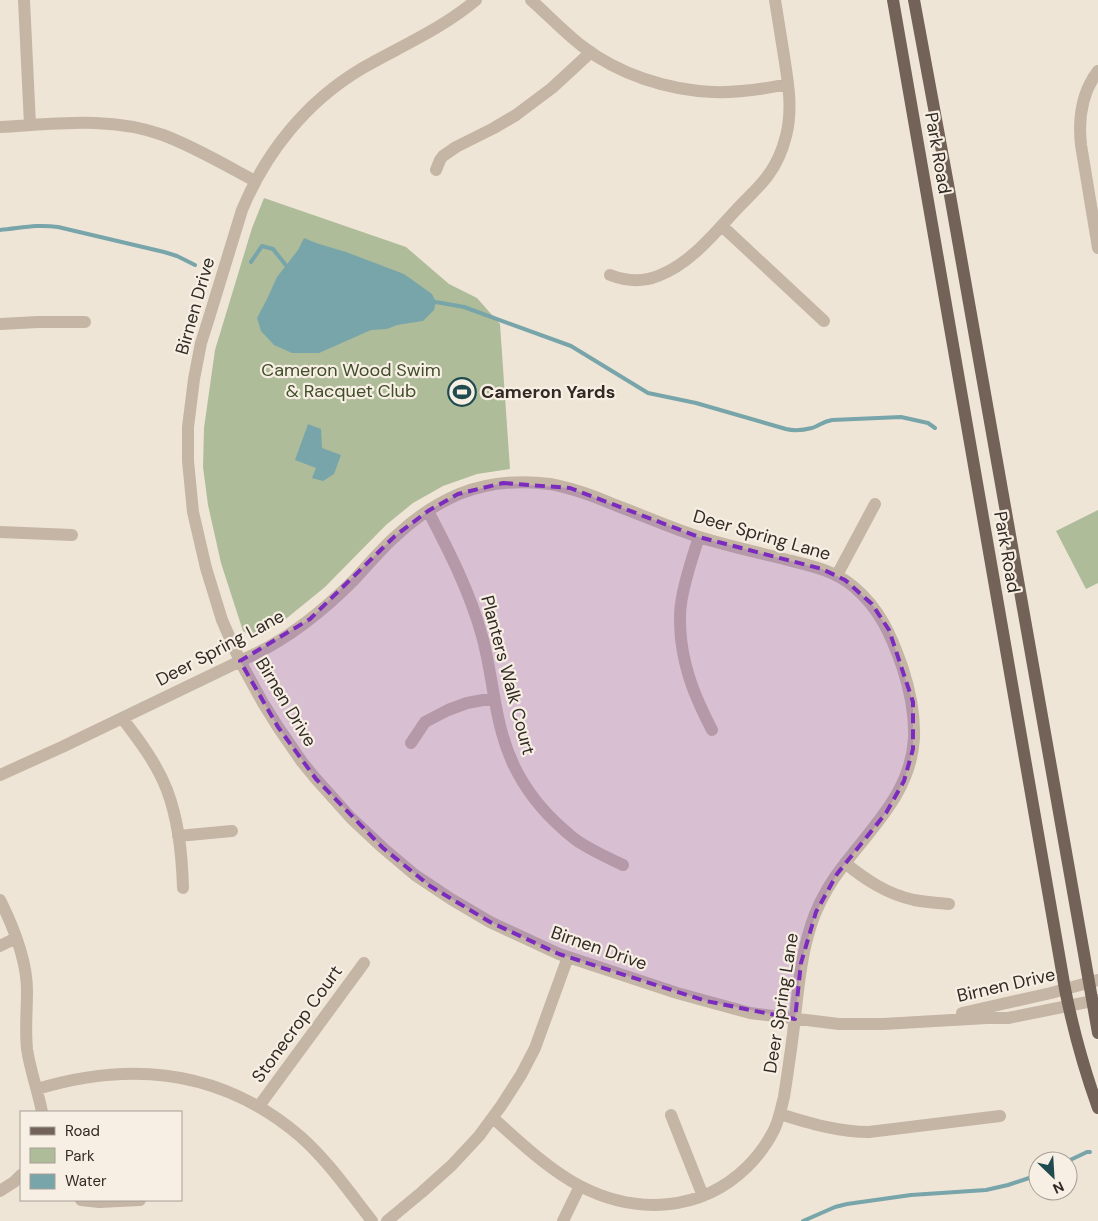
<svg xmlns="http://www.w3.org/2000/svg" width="1098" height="1221" viewBox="0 0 1098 1221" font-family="'DM Sans',sans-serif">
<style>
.green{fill:#afbc99}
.water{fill:#78a5a9}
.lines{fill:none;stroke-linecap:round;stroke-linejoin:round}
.stream{stroke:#78a5a9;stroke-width:4}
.minor{stroke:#c5b5a4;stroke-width:12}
.major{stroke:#736257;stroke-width:12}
.marked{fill:#7b2cbf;fill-opacity:0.2;stroke:#7b2cbf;stroke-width:4;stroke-dasharray:10 6;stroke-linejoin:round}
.labels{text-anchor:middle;stroke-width:4.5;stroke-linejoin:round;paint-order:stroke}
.street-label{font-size:18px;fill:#312a25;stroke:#f7efe3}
.park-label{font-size:18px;fill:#404e2b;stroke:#f7efe3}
.poi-label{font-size:18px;font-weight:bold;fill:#312a25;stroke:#f7efe3;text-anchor:start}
</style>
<rect width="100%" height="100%" fill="#efe5d7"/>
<!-- green -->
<path class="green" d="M264 198 406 247 449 284 477 298 500 324 510 469 477 474 443 486 413 503 386 525 325 587 287 618 258 636H251L243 631 221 563 208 505 203 467 204 428 215 350 252 228Z
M1098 510V583L1086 589 1056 531Z"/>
<!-- water -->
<path class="water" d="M304 238 316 243 346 252 404 274 432 294 436 302 434 310 423 321 397 325 387 329 371 330 319 353H292L274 345 261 331 257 318 267 299 277 277 298 250Z
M308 424 321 429 322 448 341 455 334 474 323 481 312 478 316 468 295 460Z"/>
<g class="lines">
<!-- stream -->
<path class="stream" d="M0 230C22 228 36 224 58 227L164 252 177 256 195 265
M251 262 262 246 273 249 289 269
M430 301 464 307 571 346 648 393 696 403 786 429C794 431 804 430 812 428 820 425 822 422 832 420L901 417 928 423 935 428
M1068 1161 1087 1152H1090
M803 1221 835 1207 847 1204 911 1195 986 1190 1008 1185 1038 1175"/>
<!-- minor -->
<path class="minor" d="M24 0 30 125
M476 0C442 29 399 47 361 69 306 102 266 152 242 210L208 321 201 343 194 379 188 427V461L193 512 206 568 222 620 240 661 263 703 278 727 302 762 316 779 351 818 383 848 415 875 451 899 490 922 559 954 677 993 750 1013 839 1024H883L987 1018H1008L1098 1000
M531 0C548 15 564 32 582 46 618 74 667 90 713 92 738 93 764 89 788 84
M1098 71C1082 92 1078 118 1081 145L1098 248
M0 127C54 124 111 116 163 135 195 147 225 165 255 181
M436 170 440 160 443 156 456 147 494 128 516 115 552 88 591 52
M722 226 824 321
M610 275C626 281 643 282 658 276 690 264 714 234 736 210 747 198 760 187 769 174 777 163 783 148 786 136 793 109 788 82 784 56 781 38 778 19 775 0
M0 324 38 322H85
M428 511C449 551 470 592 482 636 491 668 493 701 502 733 512 771 534 804 564 830 569 834 574 839 579 842 593 851 608 858 623 865
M0 532 72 535
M699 537C692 559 684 581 681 604 679 615 680 627 681 639 685 673 696 699 712 730
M837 575 875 504
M122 718C139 740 157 764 167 790 179 822 182 855 183 888
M411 743 425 722 448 710 467 703 494 698
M0 775 62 747 255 654C292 636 325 609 354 580 368 565 381 549 397 535 415 518 436 504 459 494 487 483 520 480 550 484 573 488 594 496 615 505 642 515 669 527 696 536 724 545 752 551 780 558 807 565 833 569 854 587 880 609 891 635 902 666 910 690 915 713 914 738 911 792 873 826 843 866 832 880 822 897 815 914 802 947 799 982 795 1017 792 1044 788 1071 784 1097 781 1108 779 1120 774 1130 767 1144 758 1156 747 1167 701 1212 636 1215 580 1186 548 1169 520 1142 493 1118
M178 836 232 831
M845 863C866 880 887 894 914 900 925 902 937 903 949 904
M0 900C14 928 27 960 27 991 27 1010 25 1030 27 1049 30 1070 38 1091 42 1112
M0 946 16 938
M962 1013 1051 993 1098 980
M37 1089C133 1060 223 1070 301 1137 328 1161 350 1193 372 1221
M259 1106 364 963
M780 1114C810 1123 837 1132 869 1132L1000 1116
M671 1115 703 1196
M0 1191 14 1182 21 1175
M81 1200 99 1202 140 1200
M387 1221 422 1192 452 1165 479 1136 501 1106 521 1075 535 1048 568 957
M563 1221 580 1186"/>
<!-- major -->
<path class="major" d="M893 0 1065 989C1073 1029 1084 1069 1098 1108
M914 0 948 184 1098 1033"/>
</g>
<!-- marked area -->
<path class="marked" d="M503 483 570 488 699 537 822 569 845 580 872 604 889 630 913 702V749L904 781 886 813 837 874 816 912 801 963 795 1019 706 1001 559 954 490 922 430 886 383 848 316 779 278 727 240 661 310 619 395 536 428 511 458 494Z"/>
<!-- icons -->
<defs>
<symbol id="stadium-ring" viewBox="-11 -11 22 22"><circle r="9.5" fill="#f7efe3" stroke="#1e4a50" stroke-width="1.5"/><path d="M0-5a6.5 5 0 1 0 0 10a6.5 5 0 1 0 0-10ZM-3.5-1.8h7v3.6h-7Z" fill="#1e4a50"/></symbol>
</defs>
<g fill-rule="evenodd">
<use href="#stadium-ring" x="446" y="376" width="32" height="32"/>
</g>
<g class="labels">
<!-- street labels -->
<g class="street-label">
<text transform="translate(938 153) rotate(80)" y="6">Park Road</text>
<text transform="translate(195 306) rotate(-74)" y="6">Birnen Drive</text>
<text transform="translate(762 535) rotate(16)" y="6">Deer Spring Lane</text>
<text transform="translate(1007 552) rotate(80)" y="6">Park Road</text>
<text transform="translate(220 648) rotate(-28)" y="6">Deer Spring Lane</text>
<text transform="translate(508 675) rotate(75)" y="6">Planters Walk Court</text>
<text transform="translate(286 702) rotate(59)" y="6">Birnen Drive</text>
<text transform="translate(599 948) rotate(19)" y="6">Birnen Drive</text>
<text transform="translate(1006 985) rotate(-13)" y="6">Birnen Drive</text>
<text transform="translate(781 1003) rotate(-81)" y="6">Deer Spring Lane</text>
<text transform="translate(297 1024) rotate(-54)" y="6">Stonecrop Court</text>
</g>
<!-- park labels -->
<g class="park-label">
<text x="351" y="376">Cameron Wood Swim<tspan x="351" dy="21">&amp; Racquet Club</tspan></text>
</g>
<!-- poi labels -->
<g class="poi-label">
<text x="481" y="398">Cameron Yards</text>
</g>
</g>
<!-- legend -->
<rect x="20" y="1111" width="162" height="90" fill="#f7efe3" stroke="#a8a097"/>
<rect x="30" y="1127" width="25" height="8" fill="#736257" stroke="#a8a097"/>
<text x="65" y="1136" font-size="15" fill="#312a25">Road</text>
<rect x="30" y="1148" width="25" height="15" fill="#afbc99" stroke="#a8a097"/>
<text x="65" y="1161" font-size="15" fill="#312a25">Park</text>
<rect x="30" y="1174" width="25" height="15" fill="#78a5a9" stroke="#a8a097"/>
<text x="65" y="1186" font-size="15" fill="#312a25">Water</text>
<!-- north arrow -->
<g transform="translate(1053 1176) rotate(155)"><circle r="24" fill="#f7efe3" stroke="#a8a097"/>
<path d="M0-4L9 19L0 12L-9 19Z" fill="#1e4a50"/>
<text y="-8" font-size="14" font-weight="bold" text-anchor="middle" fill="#312a25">N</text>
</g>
</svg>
